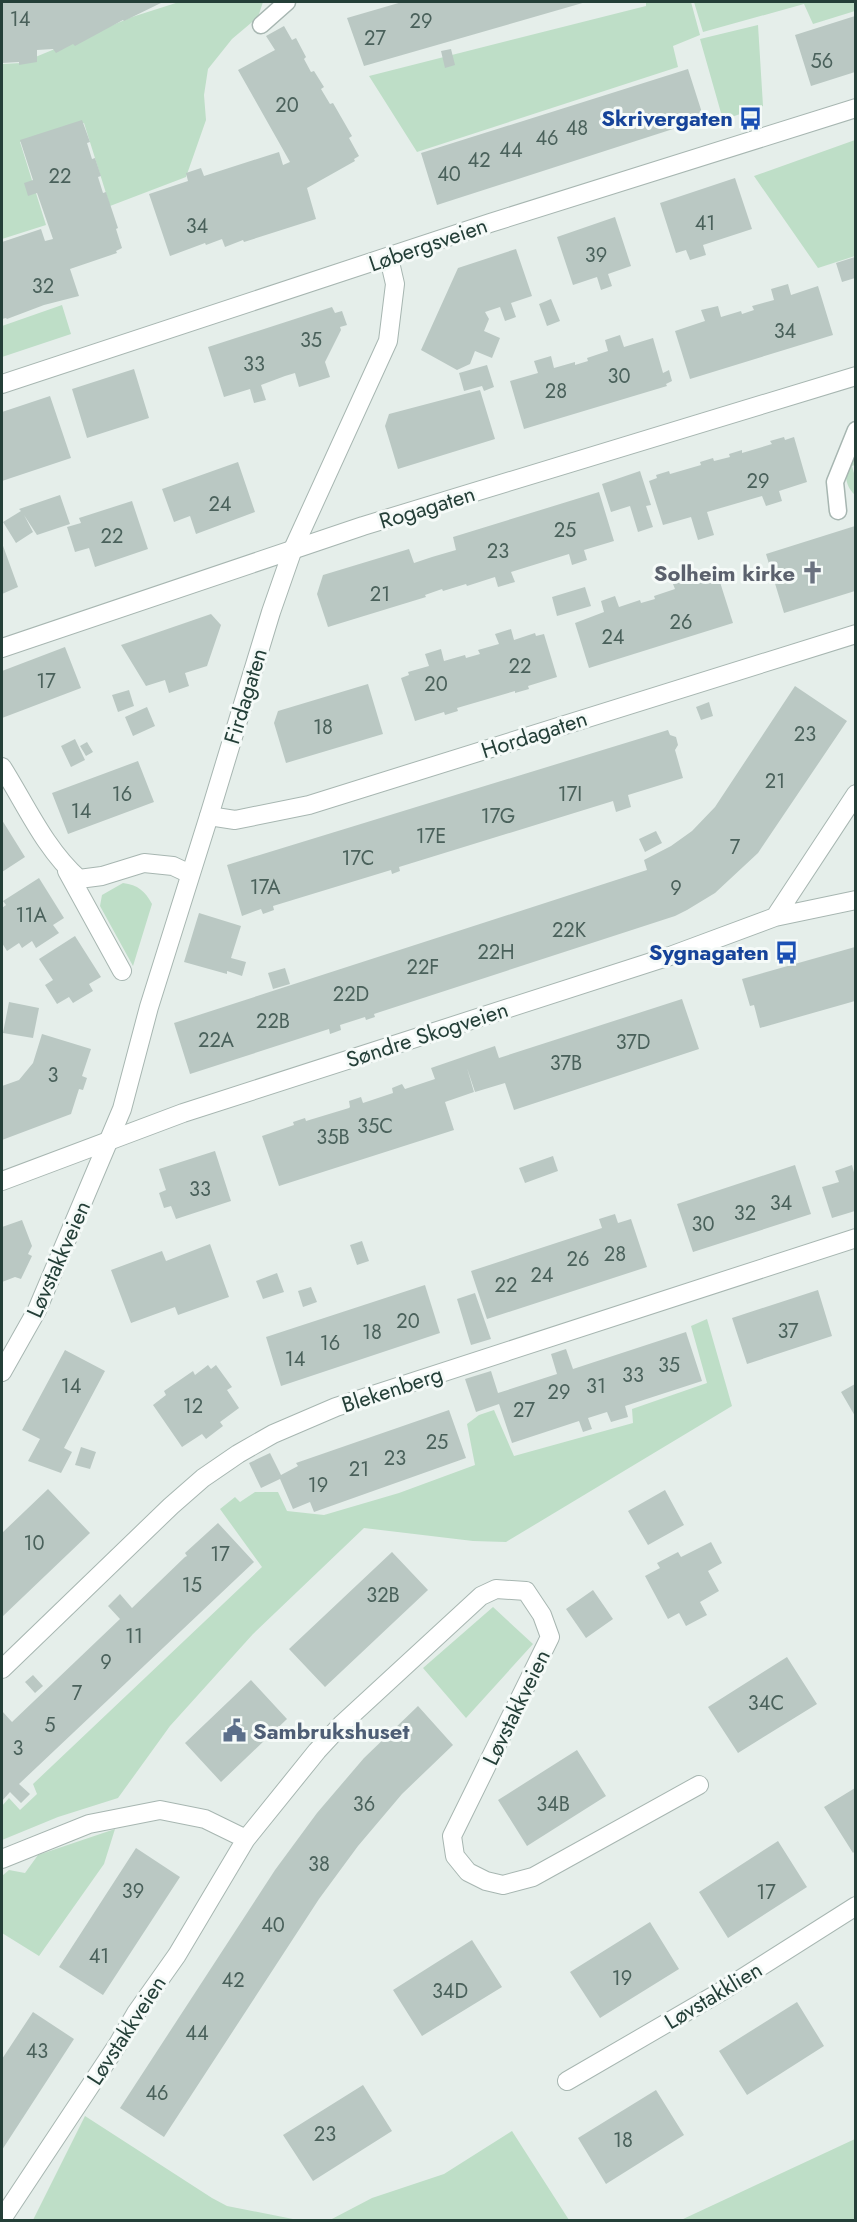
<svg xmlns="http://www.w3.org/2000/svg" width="857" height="2222" viewBox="0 0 857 2222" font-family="Jost,sans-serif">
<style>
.green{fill:#bedec7}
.building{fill:#bac8c3}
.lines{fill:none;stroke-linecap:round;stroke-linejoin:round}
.service-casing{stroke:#a7b6b1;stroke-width:19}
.minor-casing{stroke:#a7b6b1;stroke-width:20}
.tertiary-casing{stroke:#a7b6b1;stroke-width:20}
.service{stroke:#fff;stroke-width:16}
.minor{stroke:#fff;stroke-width:18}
.tertiary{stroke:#fff;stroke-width:18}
.labels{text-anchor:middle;stroke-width:6;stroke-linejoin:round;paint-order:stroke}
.number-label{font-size:20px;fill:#4a615b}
.transit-label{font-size:22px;font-weight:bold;fill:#164399;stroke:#f5faf8;text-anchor:end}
.street-label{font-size:22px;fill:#243f38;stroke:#f5faf8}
.worship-label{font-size:22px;font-weight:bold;fill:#5b616d;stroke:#f5faf8;text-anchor:end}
.service-label{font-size:22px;font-weight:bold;fill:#4e5e75;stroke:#f5faf8;text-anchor:start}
</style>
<rect width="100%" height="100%" fill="#e5eeea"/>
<!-- green -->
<path class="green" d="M179 2H263L258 17 232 39 208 69 204 95 206 120 186 177 110 206 84 123 20 142 46 225 2 239V64L21 63 132 17Z
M646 2H691L700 35 673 46 678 67 417 152 369 76 646 6Z
M694 2H855V11L813 24 804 4 703 32Z
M758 25 763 106 723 120 700 39Z
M855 140V256L818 268 754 176Z
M62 305 71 334 2 357V326Z
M855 444V465L852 466 855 477V495C839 480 848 462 855 444Z
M123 883C138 885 145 891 152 904L133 966 100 906 102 895Z
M707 1319 732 1406 506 1542 473 1541 364 1528 253 1634 170 1726 118 1798 58 1817 2 1840V1806L9 1798 20 1810 37 1794 33 1784 262 1567 220 1509 235 1497 240 1502 255 1492H278L287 1511 324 1515 399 1493 475 1465 467 1424 479 1415 494 1410 514 1456 633 1423 632 1409 707 1383 691 1326Z
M493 1607 533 1644 466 1718 423 1668Z
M115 1829 104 1864 39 1956 2 1933V1876L9 1870 25 1873 38 1855Z
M85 2116 212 2198 227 2206 298 2220H33Z
M512 2131 569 2220H330L372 2198 444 2174Z
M855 2139V2220H681Z"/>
<!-- building -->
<path class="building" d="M2 2H163L124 21 123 20 75 46 73 44 56 53 53 49 37 50V62L19 65V62L2 63Z
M402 2H586L364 66 347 18Z
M855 16V72L811 86 795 35Z
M284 26 292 40 296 38 306 57 304 59 311 72 314 71 324 87 321 89 330 104 333 103 352 136 349 138 359 156 354 159 355 161 307 188 316 219 244 242 243 240 225 247 222 239 206 245 205 243 170 256 149 194 188 181 186 173 201 168 204 176 279 152 283 165 290 162 238 70 275 50 266 36Z
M451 49 455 65 445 68 441 51Z
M688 69 704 119 437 205 421 153Z
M82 120 90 142 87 143 92 159 95 158 101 176 98 177 103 193 106 192 118 228 116 229 122 248 116 251 117 253 70 269 79 296 44 305 7 319 6 318 2 319V242L41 229 45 241 53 239 37 193 28 196 24 183 33 180 20 140Z
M735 178 752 229 703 245 706 255 690 260 686 250 676 253 660 203Z
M615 217 631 266 608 274 612 286 601 290 597 277 573 285 557 237Z
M516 249 532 296 511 303 516 317 505 321 500 307 485 312 489 319 484 331 500 338 492 358 475 351 470 364 457 370 421 350 458 268Z
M855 257V278L842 282 836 263Z
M788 284 791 295 818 286 833 335 690 379 675 331 705 321 701 310 718 306 721 317 741 311 742 314 754 310 752 306 774 300 771 289Z
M551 299 560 321 547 326 539 304Z
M332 307 335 313 342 311 347 325 340 327 341 330 325 362 330 377 299 387 295 373 285 376 261 385 266 400 254 403 250 389 224 397 208 347Z
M620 335 624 347 653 338 663 373 669 370 672 381 666 384 667 386 524 429 510 381 538 373 534 361 551 356 554 368 575 362V365L588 361 587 358 608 351 605 340Z
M487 365 494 387 484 391 482 386 464 391 459 373Z
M134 369 149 418 87 438 72 389Z
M480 390 495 439 398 469 385 426 389 414Z
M50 396 71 458 2 481V412Z
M784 437 785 440 794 437 807 482 779 491 782 501 766 506 762 496 707 512 714 535 698 540 691 517 663 525 649 481 657 478 656 475 669 471 670 474 701 465 700 462 713 458 714 461 730 457 729 454 742 450V453L772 444 770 441Z
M238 462 255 512 196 534 190 516 174 522 162 489Z
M640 471 651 505 646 506 653 527 638 532 630 506 611 512 602 484Z
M599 492 614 541 584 550 587 560 572 565 569 554 511 572 515 582 498 587 495 577 467 586 466 584 443 591 442 589 425 595 426 597 328 627 317 594 323 575 409 549 414 563 432 557 456 550 453 537Z
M60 495 70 524 37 535 24 515 33 532 16 543 3 522 21 511 19 509Z
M132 501 148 549 95 567 89 548 75 552 67 527 81 523 79 518Z
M855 526V591L784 613 766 554Z
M2 543 18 587 2 594Z
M686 574 689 584 710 578 711 582 719 579 733 623 589 668 575 623 604 612 601 601 615 596 619 607 640 600 641 603 655 599 654 596 675 589 671 579Z
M585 587 591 606 557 616 552 597Z
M211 614 221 625 207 666 185 673 189 686 169 693 165 680 146 686 121 645Z
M511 629 514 640 535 633 536 636 544 634 557 677 528 686 529 689 515 693V691L457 708 458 711 445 715 444 712 415 721 401 678 409 675 408 672 429 666 425 654 441 649 444 661 465 655 466 658 480 654 478 650 499 644 495 634Z
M65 647 81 688 2 718V671Z
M368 684 383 734 286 763 274 723 278 711Z
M795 686 847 721 758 853 715 893 687 910 675 916 380 1012 374 1014 375 1017 366 1020 365 1017 340 1025 341 1030 330 1034 329 1029 190 1074 174 1023 647 870 644 860 671 846 692 831 715 807Z
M129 690 134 706 118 712 112 695Z
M709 702 713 716 701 720 696 707Z
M147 707 155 726 133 736 125 717Z
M668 730 670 735 676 737 678 745 675 750 683 778 628 795 631 807 616 812 613 801 399 867 400 871 392 874 391 870 273 906 274 910 263 914 261 909 242 916 227 865Z
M75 739 85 760 71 767 61 746Z
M87 742 93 752 86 756 80 746Z
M138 761 154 802 68 834 52 793Z
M2 820 25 857 2 872Z
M656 831 662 843 645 852 639 839Z
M39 878 64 918 53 925 59 933 36 948 32 941 22 948 19 943 7 951 2 943V908L6 905 3 901Z
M199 913 241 926 231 958 246 962 242 976 227 971V974L184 962Z
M75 936 101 977 89 984 93 991 73 1003 69 997 57 1004 45 985 53 980 39 959Z
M855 947V1001L760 1028 754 1005 750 1006 742 979Z
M285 968 290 984 273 989 268 973Z
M682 999 699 1049 514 1110 505 1083 475 1092 467 1068 474 1092 445 1102 454 1130 279 1186 262 1136 294 1125 293 1122 305 1118 306 1121 349 1108 350 1107 349 1101 361 1097 363 1103 393 1093 392 1088 402 1084 405 1089 435 1079 431 1068 495 1046 499 1058Z
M9 1002 39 1008 33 1038 3 1033Z
M42 1034 91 1049 82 1076 87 1078 83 1090 79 1089 71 1114 2 1140V1086L19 1080 33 1063Z
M215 1151 231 1201 176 1219 171 1206 164 1208 159 1193 166 1190 159 1169Z
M553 1156 558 1171 525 1183 519 1168Z
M795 1165 811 1214 693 1252 677 1204Z
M852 1165 855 1176V1211L832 1218 822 1187 839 1182 835 1171Z
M615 1214 618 1223 631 1219 647 1267 487 1319 471 1271 602 1228 599 1219Z
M22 1220 32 1246 28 1254 32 1256 21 1279 15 1277 2 1282V1227Z
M362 1241 369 1261 357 1265 350 1245Z
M210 1244 229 1297 178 1315 175 1307 131 1323 111 1270 162 1251 166 1261Z
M277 1273 284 1292 263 1299 256 1281Z
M425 1285 440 1333 281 1386 266 1337Z
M311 1287 317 1302 303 1307 298 1291Z
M818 1290 832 1336 747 1364 732 1318Z
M475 1293 491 1339 471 1345 457 1299Z
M686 1332 702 1381 625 1406 628 1417 611 1422 607 1412 588 1418 592 1429 583 1432 579 1421 512 1443 499 1404 476 1412 465 1379 491 1371 498 1393 557 1374 551 1354 566 1349 573 1369Z
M65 1350 105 1371 64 1448 72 1452 61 1473 28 1461 40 1439 22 1430Z
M208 1365 211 1369 216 1365 232 1387 227 1390 239 1408 220 1422 223 1426 206 1439 202 1434 182 1447 153 1405 166 1395 164 1391 193 1371 195 1375Z
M855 1384V1416L841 1392Z
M449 1410 466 1458 314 1512 310 1502 293 1509 280 1479 261 1488 249 1463 270 1453 281 1475 298 1466 296 1463Z
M81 1447 96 1452 90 1469 75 1465Z
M48 1489 90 1533 2 1617V1533Z
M665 1490 684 1525 648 1545 628 1511Z
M218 1523 254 1562 19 1784 30 1794 21 1803 10 1792 2 1801V1711L12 1722 120 1619 108 1606 120 1594 132 1608 185 1557 187 1556 185 1553Z
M711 1542 722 1563 708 1571 719 1591 700 1602 707 1615 686 1626 679 1613 668 1619 645 1576 660 1568 657 1563 678 1552 681 1557Z
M392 1552 428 1590 325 1687 289 1649Z
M593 1590 613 1619 586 1638 566 1609Z
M787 1657 817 1704 738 1753 708 1707Z
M33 1675 43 1686 35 1693 25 1682Z
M251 1680 287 1719 221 1782 185 1743Z
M418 1706 453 1745 402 1794 358 1846 319 1899 164 2137 120 2108 275 1870 317 1813 364 1758Z
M577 1750 606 1796 527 1846 498 1800Z
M855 1788V1851L853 1853 824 1807Z
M778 1841 807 1887 728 1938 699 1892Z
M136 1848 180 1877 103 1995 59 1967Z
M650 1922 679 1969 600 2018 570 1972Z
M472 1940 502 1987 422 2036 393 1990Z
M797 2002 824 2046 747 2095 719 2051Z
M33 2012 74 2039 2 2150V2059Z
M363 2085 392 2131 313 2181 283 2135Z
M656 2090 684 2135 606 2184 578 2138Z"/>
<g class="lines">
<defs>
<path id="service" d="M261 25 287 2
M838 511 835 482 856 430"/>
<path id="minor" d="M2 648 363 526 856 376
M2 767C26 805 45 849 79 879L102 876 144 863 173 866 190 874
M209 816 235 820 309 805 856 634
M67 871 122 971
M775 917 856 794
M2 1181 183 1113 670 956 775 917 856 900
M2 1669 171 1506 203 1478 238 1454 273 1434 336 1407 856 1238
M2 1859 89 1824 160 1810 205 1819 246 1839
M567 2081 722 1991 856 1906
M2 2219 118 2044 136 2013 177 1955 246 1839 317 1751 342 1724 481 1596 496 1589 526 1591 542 1615 550 1637 452 1836 455 1856 468 1872 486 1881 503 1885 533 1877 699 1785"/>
<path id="tertiary" d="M2 384 490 223 856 108
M2 1372 37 1310 122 1109 149 1007 209 816 271 612 293 549 388 341 395 284 389 258"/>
</defs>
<!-- service casing -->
<use href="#service" class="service-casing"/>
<!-- minor casing -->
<use href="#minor" class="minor-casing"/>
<!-- tertiary casing -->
<use href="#tertiary" class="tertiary-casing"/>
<!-- service -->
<use href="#service" class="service"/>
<!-- minor -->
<use href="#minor" class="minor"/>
<!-- tertiary -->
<use href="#tertiary" class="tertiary"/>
</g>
<!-- icons -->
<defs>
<symbol id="bus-bare" viewBox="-9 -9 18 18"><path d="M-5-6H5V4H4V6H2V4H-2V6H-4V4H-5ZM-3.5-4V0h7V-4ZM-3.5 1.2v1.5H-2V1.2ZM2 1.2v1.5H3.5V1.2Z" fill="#1a4fb4" stroke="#f5faf8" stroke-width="2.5" paint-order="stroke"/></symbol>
<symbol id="church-bare" viewBox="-9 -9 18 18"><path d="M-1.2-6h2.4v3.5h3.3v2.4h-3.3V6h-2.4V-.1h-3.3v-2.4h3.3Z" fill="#6b7280" stroke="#f5faf8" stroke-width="2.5" paint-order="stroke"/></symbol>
<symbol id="civic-bare" viewBox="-9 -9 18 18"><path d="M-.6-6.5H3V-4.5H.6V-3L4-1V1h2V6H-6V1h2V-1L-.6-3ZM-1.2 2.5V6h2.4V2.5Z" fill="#5c6f8a" stroke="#f5faf8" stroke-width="2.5" paint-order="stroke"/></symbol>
</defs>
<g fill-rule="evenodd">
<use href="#bus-bare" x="734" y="102" width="33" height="33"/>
<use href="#church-bare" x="796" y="556" width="33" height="33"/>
<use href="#bus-bare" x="770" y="936" width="33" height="33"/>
<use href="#civic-bare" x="218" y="1714" width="33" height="33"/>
</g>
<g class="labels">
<!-- number labels -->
<g class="number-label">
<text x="20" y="26">14</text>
<text x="421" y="28">29</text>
<text x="375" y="45">27</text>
<text x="822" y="68">56</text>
<text x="287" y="112">20</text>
<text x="577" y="135">48</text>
<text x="547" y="145">46</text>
<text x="511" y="157">44</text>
<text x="479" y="167">42</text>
<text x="449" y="181">40</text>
<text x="60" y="183">22</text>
<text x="705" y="230">41</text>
<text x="197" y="233">34</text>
<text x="596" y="262">39</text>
<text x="43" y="293">32</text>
<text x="785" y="338">34</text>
<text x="311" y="347">35</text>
<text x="254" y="371">33</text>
<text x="619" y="383">30</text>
<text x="556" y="398">28</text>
<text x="758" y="488">29</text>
<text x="220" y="511">24</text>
<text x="565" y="537">25</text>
<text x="112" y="543">22</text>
<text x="498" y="558">23</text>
<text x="380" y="601">21</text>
<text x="681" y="629">26</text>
<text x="613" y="644">24</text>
<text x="520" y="673">22</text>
<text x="46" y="688">17</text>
<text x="436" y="691">20</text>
<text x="323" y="734">18</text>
<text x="805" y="741">23</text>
<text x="775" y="788">21</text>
<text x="122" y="801">16</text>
<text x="570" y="801">17I</text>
<text x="81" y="818">14</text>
<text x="498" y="823">17G</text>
<text x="431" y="843">17E</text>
<text x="735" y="854">7</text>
<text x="358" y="865">17C</text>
<text x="265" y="894">17A</text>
<text x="676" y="895">9</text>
<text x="31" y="922">11A</text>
<text x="569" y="937">22K</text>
<text x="496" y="959">22H</text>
<text x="423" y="974">22F</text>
<text x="351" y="1001">22D</text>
<text x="273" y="1028">22B</text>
<text x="216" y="1047">22A</text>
<text x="633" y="1049">37D</text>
<text x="566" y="1070">37B</text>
<text x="53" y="1082">3</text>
<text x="375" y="1133">35C</text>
<text x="333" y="1144">35B</text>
<text x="200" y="1196">33</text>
<text x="781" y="1210">34</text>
<text x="745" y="1220">32</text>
<text x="703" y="1231">30</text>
<text x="615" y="1261">28</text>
<text x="578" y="1266">26</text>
<text x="542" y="1282">24</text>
<text x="506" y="1292">22</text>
<text x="408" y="1328">20</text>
<text x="788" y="1338">37</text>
<text x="372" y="1339">18</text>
<text x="330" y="1350">16</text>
<text x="295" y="1366">14</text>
<text x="669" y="1372">35</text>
<text x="633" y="1382">33</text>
<text x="71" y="1393">14</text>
<text x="596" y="1393">31</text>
<text x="559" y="1399">29</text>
<text x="193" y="1413">12</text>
<text x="524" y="1417">27</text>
<text x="437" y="1449">25</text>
<text x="395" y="1465">23</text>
<text x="359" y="1476">21</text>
<text x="318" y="1492">19</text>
<text x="34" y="1550">10</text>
<text x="220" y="1561">17</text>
<text x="192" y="1592">15</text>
<text x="383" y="1602">32B</text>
<text x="134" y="1643">11</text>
<text x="106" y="1669">9</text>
<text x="77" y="1700">7</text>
<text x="766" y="1710">34C</text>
<text x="50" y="1732">5</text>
<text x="18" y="1755">3</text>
<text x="364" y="1811">36</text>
<text x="553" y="1811">34B</text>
<text x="319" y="1871">38</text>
<text x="133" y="1898">39</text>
<text x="766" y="1899">17</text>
<text x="273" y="1932">40</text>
<text x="99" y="1963">41</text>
<text x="622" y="1985">19</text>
<text x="233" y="1987">42</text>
<text x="450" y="1998">34D</text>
<text x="197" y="2040">44</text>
<text x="37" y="2058">43</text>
<text x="157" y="2100">46</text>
<text x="325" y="2141">23</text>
<text x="623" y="2147">18</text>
</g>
<!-- transit labels -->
<g class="transit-label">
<text x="733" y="126">Skrivergaten</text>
<text x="769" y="960">Sygnagaten</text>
</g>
<!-- street labels -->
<g class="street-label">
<text transform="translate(428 244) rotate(-19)" y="8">Løbergsveien</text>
<text transform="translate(427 507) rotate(-17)" y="8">Rogagaten</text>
<text transform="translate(245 696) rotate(-73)" y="8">Firdagaten</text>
<text transform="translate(534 734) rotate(-18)" y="8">Hordagaten</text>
<text transform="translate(427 1034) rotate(-18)" y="8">Søndre Skogveien</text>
<text transform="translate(58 1259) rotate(-66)" y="8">Løvstakkveien</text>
<text transform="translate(392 1389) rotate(-18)" y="8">Blekenberg</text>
<text transform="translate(516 1707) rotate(-64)" y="8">Løvstakkveien</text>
<text transform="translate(713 1995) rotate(-31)" y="8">Løvstakklien</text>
<text transform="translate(126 2030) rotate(-57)" y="8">Løvstakkveien</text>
</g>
<!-- worship labels -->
<g class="worship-label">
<text x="795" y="581">Solheim kirke</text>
</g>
<!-- service labels -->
<g class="service-label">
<text x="253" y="1739">Sambrukshuset</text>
</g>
</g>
<!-- border -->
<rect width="857" height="2222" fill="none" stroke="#243f38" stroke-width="6"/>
</svg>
